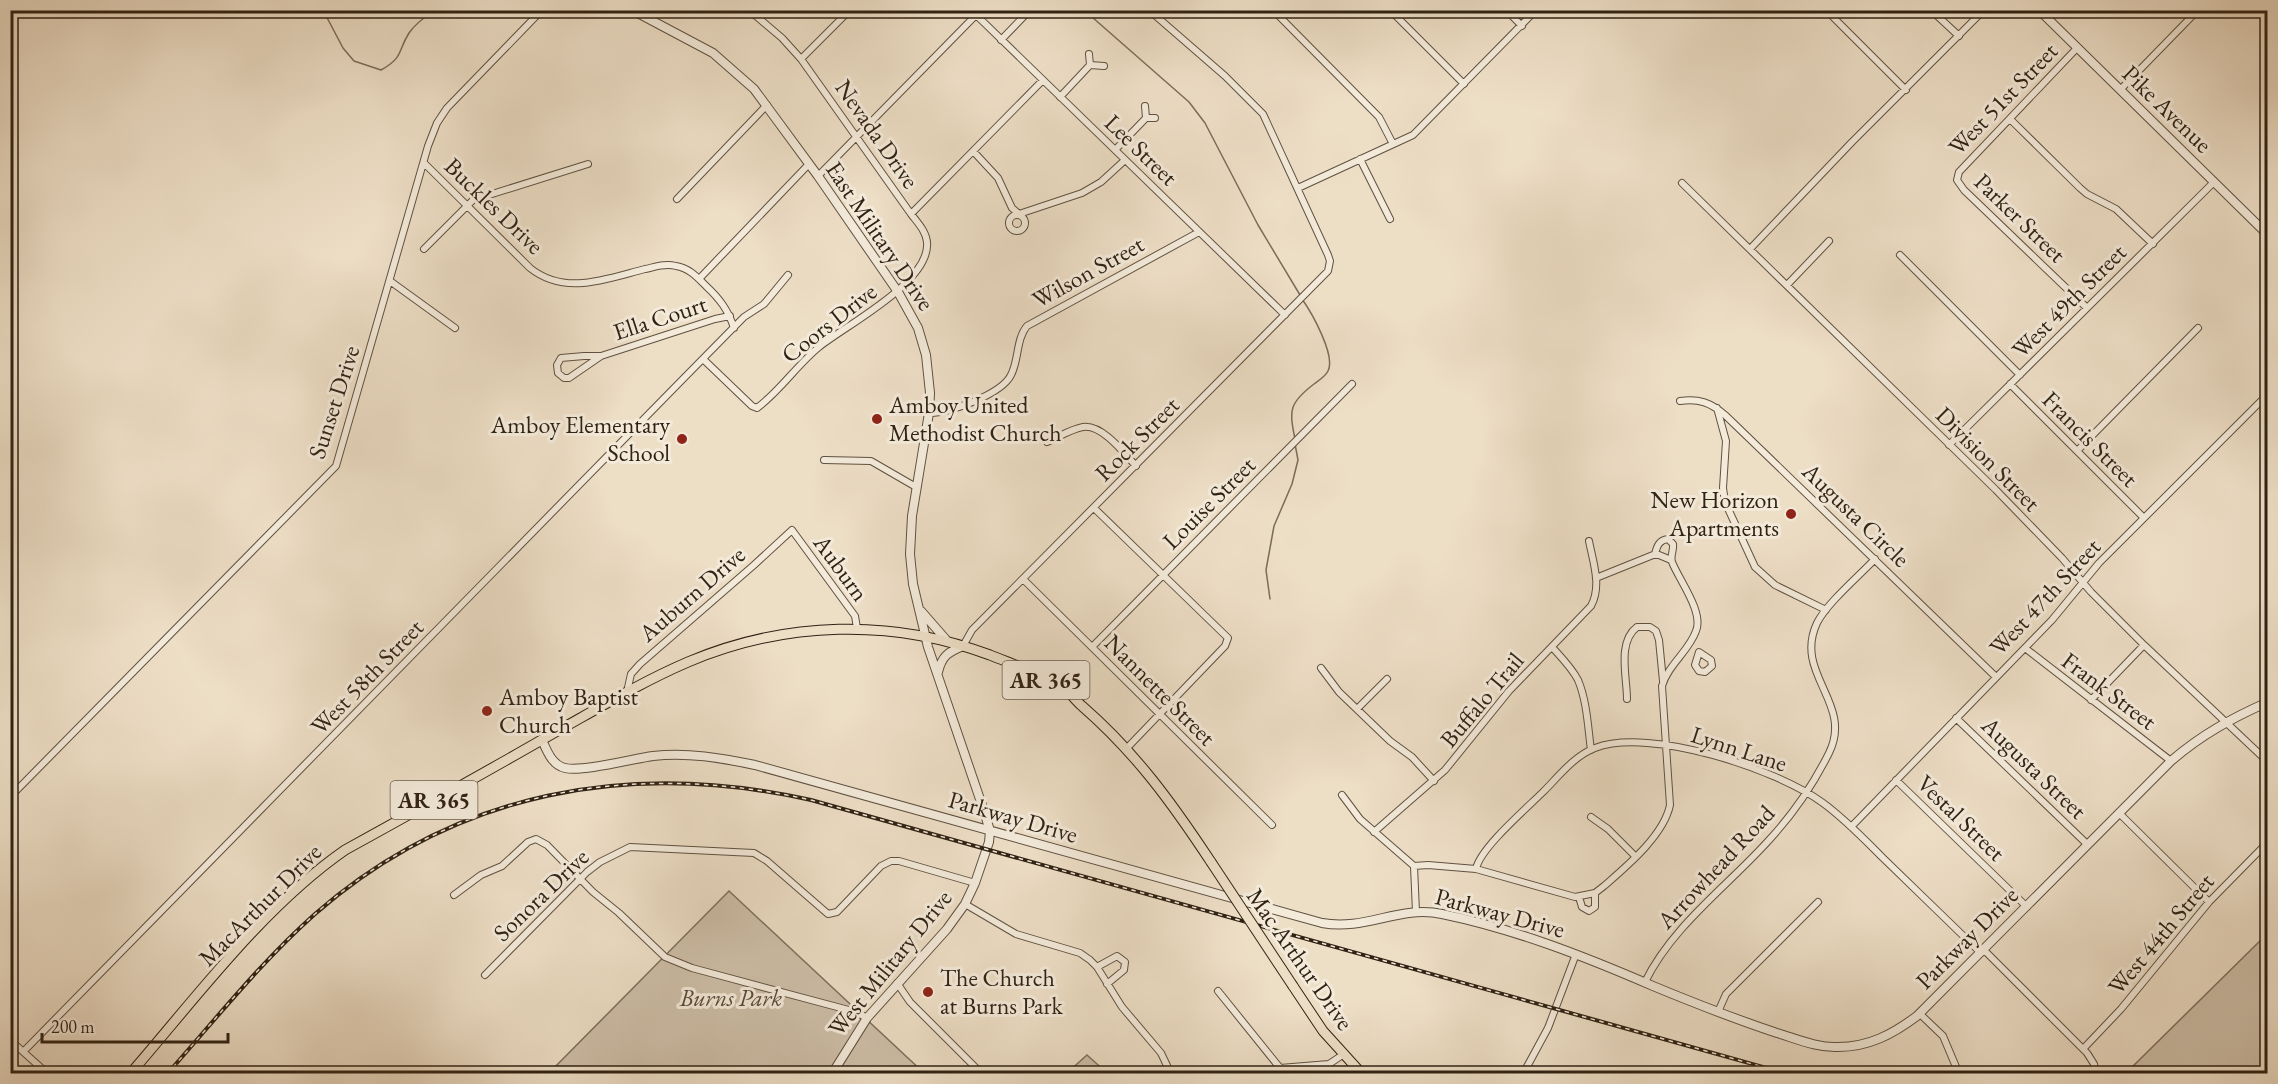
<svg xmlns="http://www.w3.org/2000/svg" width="2278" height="1084" viewBox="0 0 2278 1084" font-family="'EB Garamond',serif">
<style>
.green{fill:#cdbea8;stroke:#7e705e;stroke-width:1.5}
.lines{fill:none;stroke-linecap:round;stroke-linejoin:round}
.stream{stroke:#7b6c5a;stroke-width:1.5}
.minor-casing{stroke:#5f5140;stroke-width:8}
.tertiary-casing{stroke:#5f5140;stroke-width:10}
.primary-casing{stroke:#302213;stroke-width:11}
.minor{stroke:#f3eada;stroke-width:6}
.tertiary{stroke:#f3eada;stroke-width:8}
.primary{stroke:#eddec6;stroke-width:9}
.rail-casing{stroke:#302213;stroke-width:4}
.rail{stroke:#f3eada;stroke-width:1.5;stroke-dasharray:4.5;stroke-linecap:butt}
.primary-bridge-casing{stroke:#302213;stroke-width:11;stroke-linecap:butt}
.primary-bridge{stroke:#eddec6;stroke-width:9}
.poi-dot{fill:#8f2418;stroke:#f3eada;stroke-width:2}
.labels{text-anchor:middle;stroke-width:6;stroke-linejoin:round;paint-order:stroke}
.shield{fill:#f3eada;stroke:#6a5e4f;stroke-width:1.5}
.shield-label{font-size:22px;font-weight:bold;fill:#302213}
.street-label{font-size:24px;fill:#302213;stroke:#f3eada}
.poi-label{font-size:24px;fill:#302213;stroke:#f3eada;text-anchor:start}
.park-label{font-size:24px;font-style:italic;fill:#574938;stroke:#f3eada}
</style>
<rect width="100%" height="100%" fill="#eddec6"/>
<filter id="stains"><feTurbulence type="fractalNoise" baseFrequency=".00333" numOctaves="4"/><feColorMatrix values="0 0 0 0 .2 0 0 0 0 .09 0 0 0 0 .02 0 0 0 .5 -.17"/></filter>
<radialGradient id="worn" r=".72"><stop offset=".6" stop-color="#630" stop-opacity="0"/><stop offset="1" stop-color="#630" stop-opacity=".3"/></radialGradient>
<!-- green -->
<path class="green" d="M729 891 924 1073 548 1074Z
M2267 934V1073H2126Z
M1087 1055 1107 1073H1067Z"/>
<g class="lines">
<!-- stream -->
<path class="stream" d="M323 10 343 48 354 61 381 70C404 57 397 52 409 33 415 24 426 16 435 10
M1084 10 1189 102 1205 123 1258 225 1300 295
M1295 439C1289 410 1289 403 1314 384 1319 380 1325 377 1328 371 1336 356 1312 313 1302 299
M1270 599 1266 570 1274 526 1292 484 1298 460 1295 444"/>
<defs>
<path id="minor" d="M971 10 1285 315
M1273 10 1379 117 1393 144
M1390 10 1464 84
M1506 10 1522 26
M1826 10 1906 90
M1931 10 1959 36
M1001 40 1030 10
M2077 48 1959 172 1957 180 1964 190 2087 308
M801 59 850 10
M1090 65 1104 66
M2120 90 2198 10
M1060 97 1090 65 1089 54
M1146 118H1155
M2010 119 2080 188 2087 194 2116 209 2153 244
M1115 150 1146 118 1145 106
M973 151 998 178 1012 208 1019 214 1082 193 1101 182 1125 160
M1360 159 1390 219
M424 163 530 268C565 296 606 279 645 269 655 267 665 263 676 266 689 268 697 277 706 286 720 299 728 310 734 328
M818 176 976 15
M1682 183 1996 490 2062 558 2091 592 2144 645 2268 762
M1298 188 1413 135 1536 10
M677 199 767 105
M911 214 1043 80
M1009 223a8 8 0 1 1 16 0a8 8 0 1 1-16 0Z
M424 249 473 200 588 164
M1750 249 1852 142 1984 10
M1900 255 2020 375
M699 279 809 164
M390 281 455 328
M1787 285 1829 241
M584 356H601L569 378H564L558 373 557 365 561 358Z
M601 356 715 319 730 316
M703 359 752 406 757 408C780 391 797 365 819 347 846 325 931 282 927 242 926 231 917 222 911 214L801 59 782 38 749 10
M2010 384 2144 518
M1680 401C1699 398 1711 403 1725 415L1996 677
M1717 408 1726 441 1723 488 1725 502 1755 567 1775 585 1826 610
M929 413C948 414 1002 394 1011 375 1019 360 1016 339 1027 326L1199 232
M1047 442C1059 437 1071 429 1083 427 1102 424 1124 453 1136 466
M1949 445 2214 182
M2077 451 2198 328
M824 460 871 461 916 487
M1094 508 1228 638 1225 646 1127 748
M1596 578 1653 555H1659L1671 560
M1024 580 1272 825
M963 646 972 630 1328 271 1330 261 1328 255 1263 114 1225 76 1149 10
M1092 647 1352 384
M1552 647C1561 657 1572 668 1578 680 1587 701 1588 728 1591 750
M2025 648 2171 761
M1699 652 1711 660 1712 666 1705 672 1699 671 1695 665Z
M1321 668 1339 692 1390 741 1412 757 1434 781
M627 692 631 674 640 664 754 565 792 530 855 616 857 628
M1627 699C1627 677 1617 642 1637 627H1650L1656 631 1659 640 1663 681
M2091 700 2144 645
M1357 709 1387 679
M1956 718 2088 845
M1896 780 2027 907
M1342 795 1360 819 1414 866 1416 912
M10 797 336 466 428 146 437 123 447 108 542 10
M2119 813 2209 902
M1591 817 1608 829 1635 856
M1851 827 2052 620 2099 563 2268 394
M1374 832 1445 770 1509 691 1591 606C1602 586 1593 562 1589 541
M1414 866 1428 865 1476 869 1575 897 1595 893 1604 886C1627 866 1664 835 1670 805L1662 686C1668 665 1689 651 1696 631 1704 612 1679 580 1672 562 1670 556 1674 550 1673 544L1668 539C1659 540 1657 546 1655 554
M1476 869C1480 848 1527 808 1544 791 1559 776 1574 756 1595 748 1650 727 1777 769 1823 803 1845 819 1864 839 1883 858 1916 890 1948 921 1981 953
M454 895 481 875 502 866 528 842 536 839 547 845 593 892 619 913 665 957 692 968 856 1012 867 1018
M1579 897 1582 907 1589 911 1595 907V893
M965 904 1016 934 1080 953 1090 960 1097 967 1122 1007 1161 1053 1171 1074
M1984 950 2087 1053 2094 1064 2096 1074
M1097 967 1117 956 1125 962 1124 970 1107 984
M485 975 587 872 600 862 630 847 754 853 767 861 828 914 837 912 881 866 891 861H899L975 883
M1645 982C1673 925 1728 886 1770 839 1793 814 1814 783 1829 753 1854 703 1793 674 1817 623 1827 603 1859 576 1875 559
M897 983 910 1002 980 1072
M1218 991 1280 1068 1329 1064 1344 1054
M1718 1012 1726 994 1818 902
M1919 1013 1943 1036 1959 1074
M10 1040 48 1074
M2083 1049 2121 1009 2209 902 2268 842
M24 1051 682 380 744 317 764 304 788 275
M1523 1074 1548 1028 1576 954"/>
<path id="tertiary" d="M632 10 713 53 754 89 818 176 898 292 918 328 926 355 930 393 929 413 912 516 910 554 913 584 928 647 983 808 990 831 989 842 975 883 965 904 947 929 867 1018 832 1074
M2039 10 2268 235
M921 611 948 642
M938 672C942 656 948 652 963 646
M542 740C547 751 552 765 565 768 583 772 632 759 653 756 687 752 722 758 755 765L1322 923C1366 931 1399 905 1442 914 1515 929 1586 957 1653 986 1694 1003 1735 1019 1777 1033 1797 1039 1817 1048 1838 1047 1869 1047 1893 1034 1917 1016L2171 761C2201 735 2232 718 2268 702"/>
<path id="primary" d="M1293 986 1323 1031 1362 1074
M130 1074C196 998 263 907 345 850 412 813 479 776 545 738 592 712 639 683 688 662 785 621 892 618 990 655 1017 666 1045 675 1068 692 1073 696 1077 702 1082 706 1136 753 1172 803 1211 862"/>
</defs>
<!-- minor casing -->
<use href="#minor" class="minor-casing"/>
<!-- tertiary casing -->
<use href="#tertiary" class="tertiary-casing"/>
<!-- primary casing -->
<use href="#primary" class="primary-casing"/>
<!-- minor -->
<use href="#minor" class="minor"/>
<!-- tertiary -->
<use href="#tertiary" class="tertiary"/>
<!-- primary -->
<use href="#primary" class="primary"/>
<defs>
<path id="rail" d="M167 1074C215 1020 261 962 315 914 457 790 631 760 811 800L1788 1074"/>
</defs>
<!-- rail casing -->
<use href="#rail" class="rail-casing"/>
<!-- rail -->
<use href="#rail" class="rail"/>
<defs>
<path id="primary-bridge" d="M1211 862 1293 986"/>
</defs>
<!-- primary-bridge casing -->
<use href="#primary-bridge" class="primary-bridge-casing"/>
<!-- primary-bridge -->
<use href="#primary-bridge" class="primary-bridge"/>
</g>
<!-- markers -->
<g class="poi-dot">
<circle cx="877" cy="419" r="6"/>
<circle cx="682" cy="439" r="6"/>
<circle cx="1791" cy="514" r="6"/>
<circle cx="487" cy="711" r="6"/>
<circle cx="928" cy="992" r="6"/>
</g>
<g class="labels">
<!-- shield labels -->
<g class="shield">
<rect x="1002.5" y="661" width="87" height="38" rx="4.5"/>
<rect x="390.5" y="781" width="87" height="38" rx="4.5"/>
</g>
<g class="shield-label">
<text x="1046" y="688">AR 365</text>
<text x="434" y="808">AR 365</text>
</g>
<!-- street labels -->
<g class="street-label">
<text transform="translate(2003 99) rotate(-46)" y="8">West 51st Street</text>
<text transform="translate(2167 109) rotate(44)" y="8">Pike Avenue</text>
<text transform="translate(877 134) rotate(55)" y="8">Nevada Drive</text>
<text transform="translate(1141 150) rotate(44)" y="8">Lee Street</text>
<text transform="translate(494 206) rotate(44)" y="8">Buckles Drive</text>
<text transform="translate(2020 218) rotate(44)" y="8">Parker Street</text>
<text transform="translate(880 236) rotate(56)" y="8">East Military Drive</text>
<text transform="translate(1088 272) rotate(-29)" y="8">Wilson Street</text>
<text transform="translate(2069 301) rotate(-45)" y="8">West 49th Street</text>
<text transform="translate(660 318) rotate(-18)" y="8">Ella Court</text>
<text transform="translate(829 323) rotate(-38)" y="8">Coors Drive</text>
<text transform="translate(334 402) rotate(-72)" y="8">Sunset Drive</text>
<text transform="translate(1137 439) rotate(-45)" y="8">Rock Street</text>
<text transform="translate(2090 439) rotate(45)" y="8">Francis Street</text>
<text transform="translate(1988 459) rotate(45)" y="8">Division Street</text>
<text transform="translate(1209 503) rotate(-45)" y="8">Louise Street</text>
<text transform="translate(1856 515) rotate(44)" y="8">Augusta Circle</text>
<text transform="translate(841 568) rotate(54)" y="8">Auburn</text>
<text transform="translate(692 594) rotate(-41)" y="8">Auburn Drive</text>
<text transform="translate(2045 597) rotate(-47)" y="8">West 47th Street</text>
<text transform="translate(367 677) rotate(-46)" y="8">West 58th Street</text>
<text transform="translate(1160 690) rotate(45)" y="8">Nannette Street</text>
<text transform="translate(2109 691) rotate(37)" y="8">Frank Street</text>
<text transform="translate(1482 700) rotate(-50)" y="8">Buffalo Trail</text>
<text transform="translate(1739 749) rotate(18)" y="8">Lynn Lane</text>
<text transform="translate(2034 768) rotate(44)" y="8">Augusta Street</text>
<text transform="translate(1013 817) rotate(16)" y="8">Parkway Drive</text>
<text transform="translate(1961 818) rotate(44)" y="8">Vestal Street</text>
<text transform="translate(1716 867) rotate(-47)" y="8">Arrowhead Road</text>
<text transform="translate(541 895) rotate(-44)" y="8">Sonora Drive</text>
<text transform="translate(260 905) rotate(-45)" y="8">MacArthur Drive</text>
<text transform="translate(1500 913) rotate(15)" y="8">Parkway Drive</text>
<text transform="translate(2161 934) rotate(-50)" y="8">West 44th Street</text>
<text transform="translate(1967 938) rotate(-45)" y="8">Parkway Drive</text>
<text transform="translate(1300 959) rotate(55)" y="8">Mac Arthur Drive</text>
<text transform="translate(890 963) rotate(-51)" y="8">West Military Drive</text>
</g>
<!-- poi labels -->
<g class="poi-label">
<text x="889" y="413">Amboy United<tspan x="889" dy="28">Methodist Church</tspan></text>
<text x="670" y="433" text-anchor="end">Amboy Elementary<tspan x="670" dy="28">School</tspan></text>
<text x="1779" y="508" text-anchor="end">New Horizon<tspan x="1779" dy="28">Apartments</tspan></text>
<text x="499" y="705">Amboy Baptist<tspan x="499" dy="28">Church</tspan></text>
<text x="940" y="986">The Church<tspan x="940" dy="28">at Burns Park</tspan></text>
</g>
<!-- park labels -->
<g class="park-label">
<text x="731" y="1006">Burns Park</text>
</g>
</g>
<!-- margin -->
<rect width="2278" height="1084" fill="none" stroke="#eddec6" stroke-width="36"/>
<rect x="12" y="12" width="2254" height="1060" fill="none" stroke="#302213" stroke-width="3"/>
<rect x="18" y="18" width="2242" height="1048" fill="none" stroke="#302213" stroke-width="1.5"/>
<!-- scale -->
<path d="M42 1033v9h186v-9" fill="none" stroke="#302213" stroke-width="3"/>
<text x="51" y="1033" font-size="18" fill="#302213" stroke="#f3eada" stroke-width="4.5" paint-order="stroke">200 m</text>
<rect width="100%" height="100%" filter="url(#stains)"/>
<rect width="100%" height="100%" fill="url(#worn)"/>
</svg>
